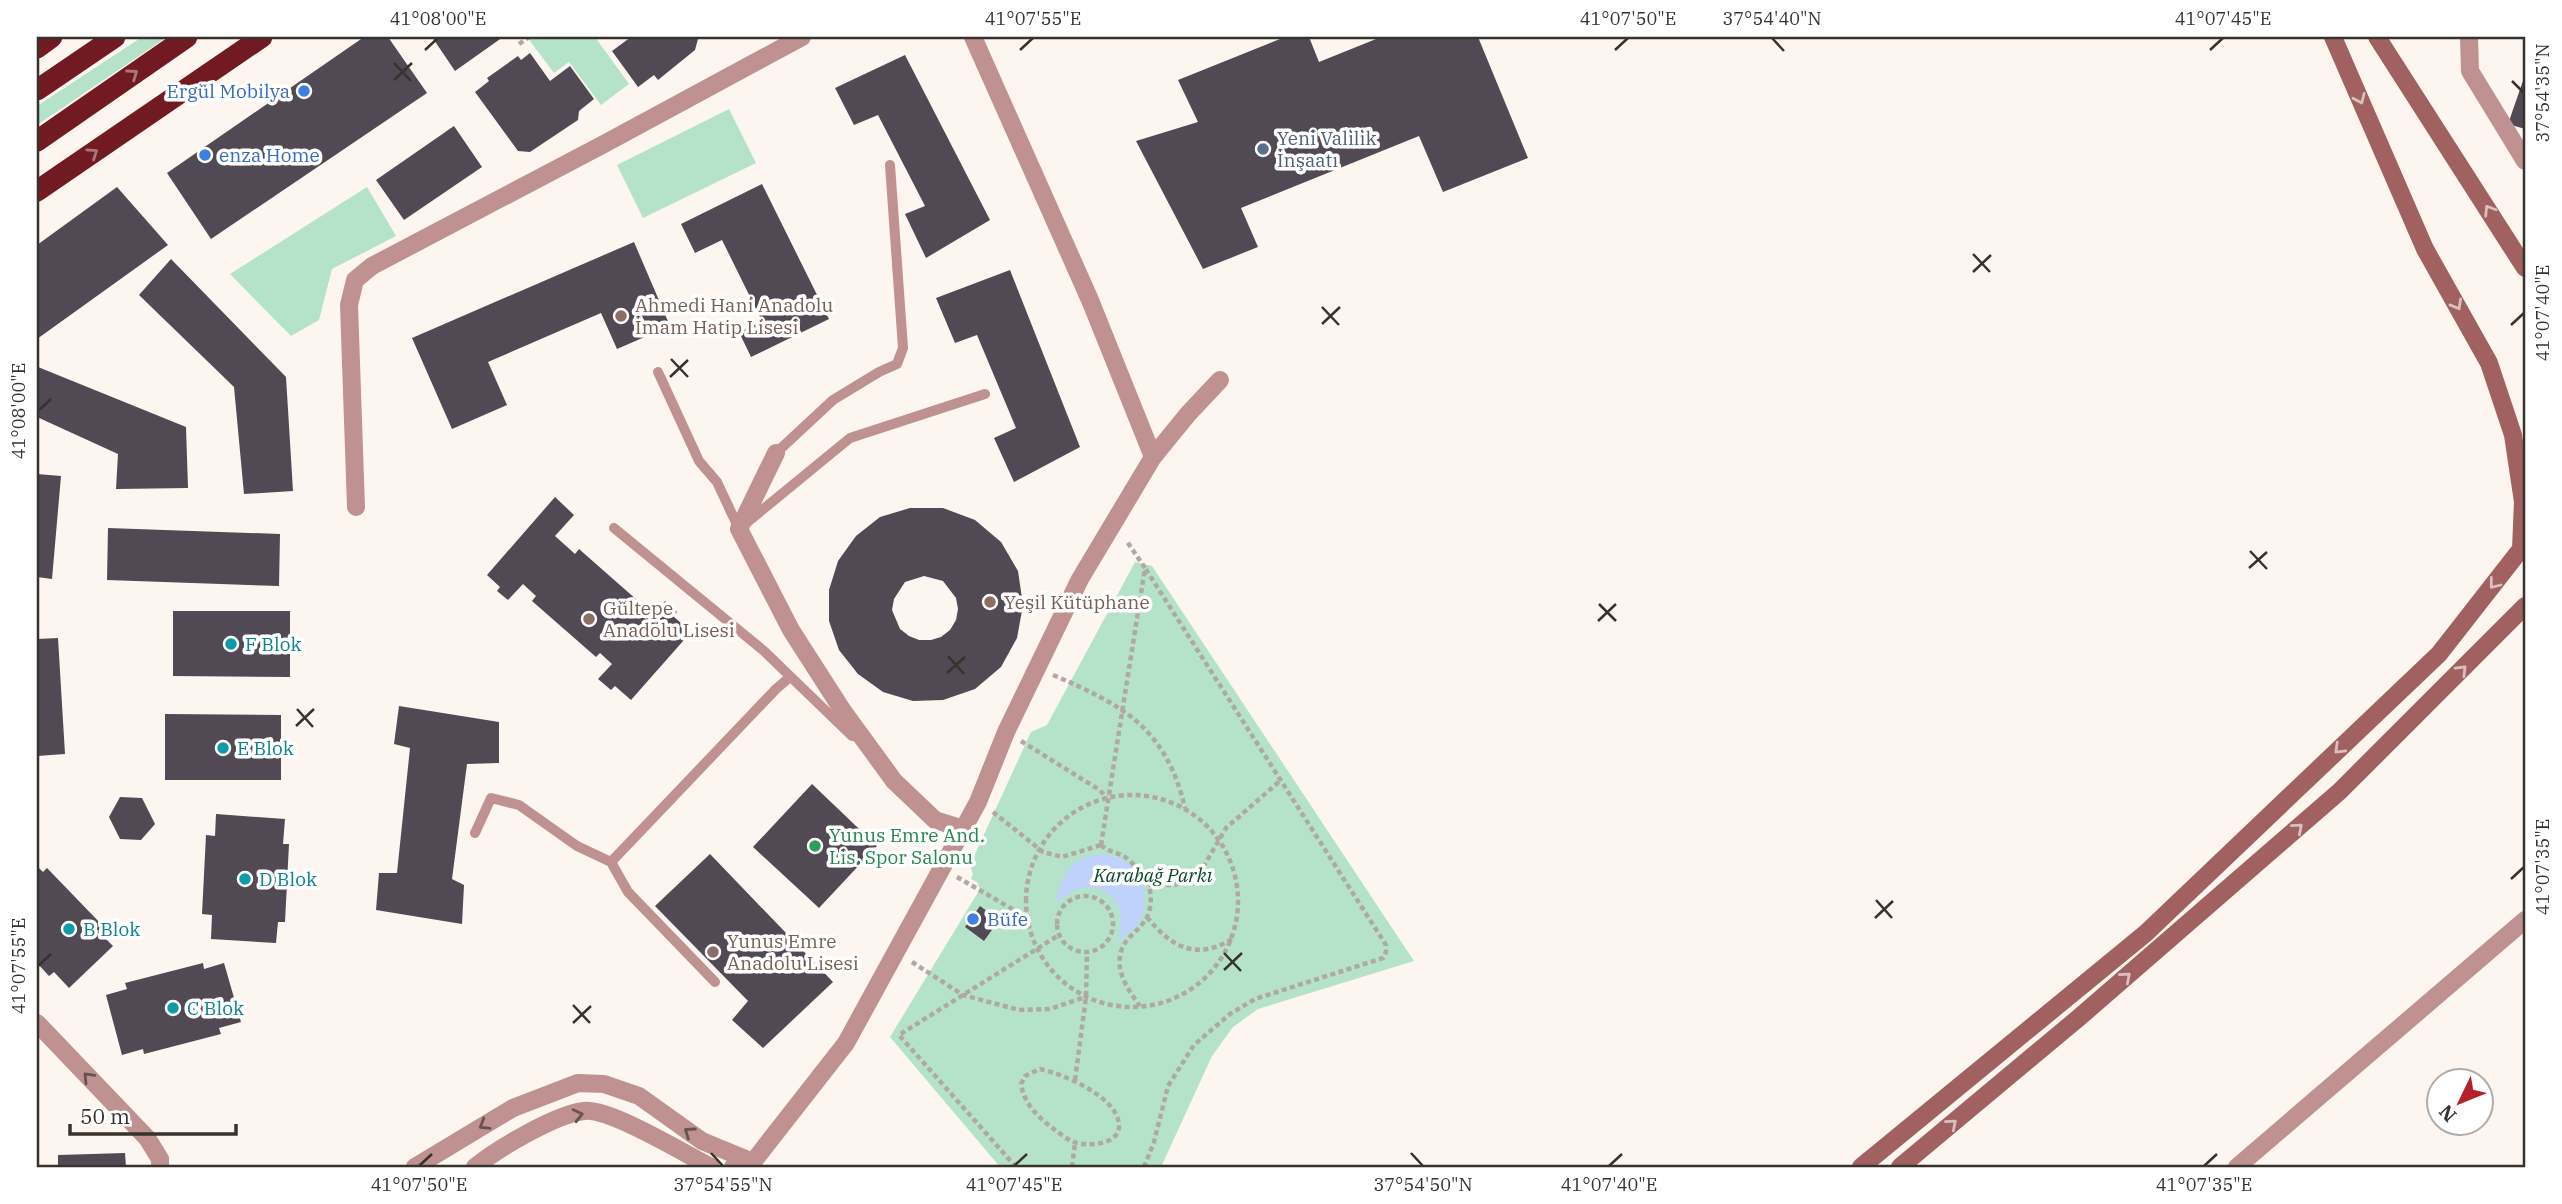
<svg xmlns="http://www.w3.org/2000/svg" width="2562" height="1204" viewBox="0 0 2562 1204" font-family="'IBM Plex Serif',serif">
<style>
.green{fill:#b4e3ca}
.water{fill:#bed2fb}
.building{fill:#514954;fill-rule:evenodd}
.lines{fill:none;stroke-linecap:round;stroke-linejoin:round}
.path{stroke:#afa8a3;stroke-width:4.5;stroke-dasharray:5 3.5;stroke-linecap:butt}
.lane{stroke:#bf9291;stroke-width:10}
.street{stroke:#bf9291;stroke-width:18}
.secondary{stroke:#a06160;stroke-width:18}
.highway{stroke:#721a22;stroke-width:21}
.oneway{stroke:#aa767a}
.oneway2{stroke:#d9c0bf}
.oneway3{stroke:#675451}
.ticks{fill:none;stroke:#37322e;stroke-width:2.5}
.shop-dot{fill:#3f7fe0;stroke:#fff;stroke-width:2.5}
.service-dot{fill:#5c6f8a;stroke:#fff;stroke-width:2.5}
.education-dot{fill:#8d6e63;stroke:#fff;stroke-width:2.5}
.culture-dot{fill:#0f9aa8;stroke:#fff;stroke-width:2.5}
.leisure-dot{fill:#2e9e5b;stroke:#fff;stroke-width:2.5}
.labels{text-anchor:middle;stroke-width:7;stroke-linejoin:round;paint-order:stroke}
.shop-label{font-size:19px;fill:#366cbe;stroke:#fff;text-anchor:start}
.service-label{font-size:19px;fill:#4e5e75;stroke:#fff;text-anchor:start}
.education-label{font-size:19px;fill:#785e54;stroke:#fff;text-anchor:start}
.culture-label{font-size:19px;fill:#0d838f;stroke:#fff;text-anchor:start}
.leisure-label{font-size:19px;fill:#27864d;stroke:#fff;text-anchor:start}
.park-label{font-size:19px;font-style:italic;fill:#0a472f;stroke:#fff}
.neatline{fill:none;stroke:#37322e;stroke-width:2.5}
.ticks-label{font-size:18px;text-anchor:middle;fill:#37322e}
</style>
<rect width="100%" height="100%" fill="#fdf5ef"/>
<!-- green -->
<path class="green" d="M142 37H167L37 125V106Z
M527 37H595L629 84 601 105 569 62 554 73Z
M729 109 756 163 643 218 617 165Z
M367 187 396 236 332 269 319 320 291 336 230 274Z
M1135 562 1152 566 1414 961 1258 1009 1233 1027 1212 1056 1161 1167H1000L890 1037 980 889 977 882 971 879 973 874 970 865 1031 732 1047 725Z"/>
<!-- water -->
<path class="water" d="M1105 854C1111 856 1120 858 1126 862 1144 874 1151 903 1139 922 1135 929 1125 935 1119 941 1119 932 1121 921 1120 912 1118 896 1097 883 1081 888 1073 890 1064 897 1056 902 1063 871 1072 856 1105 854Z"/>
<!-- building -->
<path class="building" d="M364 37H388L427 93 211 239 167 173Z
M432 37H503L455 71Z
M631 37H704L698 39 695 50 658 80 654 75 638 87 612 51Z
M1285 37H1309L1319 62 1381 37H1478L1528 158 1443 192 1419 136 1241 208 1258 247 1203 269 1136 141 1198 122 1178 80Z
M530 53 550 81 570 66 594 99 579 111 578 120 530 152 518 151 475 92 489 81 487 78 518 56 521 60Z
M905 55 990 220 926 258 905 214 925 206 878 115 854 125 835 88Z
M2525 75V129L2508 124Z
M454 126 482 167 404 220 376 180Z
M762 184 829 319 751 357 739 332 762 321 722 240 695 253 681 224Z
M117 187 168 245 37 339V245Z
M634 242 670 326 617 349 601 313 488 362 507 405 452 429 412 338Z
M171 259 286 377 293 491 244 494 234 387 139 295Z
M1010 270 1080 447 1014 482 994 438 1016 428 977 335 955 343 936 298Z
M38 367 186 427 188 488 116 489 118 454 37 417Z
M37 474 61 476 52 579 37 577Z
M555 497 574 515 555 536 575 554 579 549 654 615 665 601 677 612 673 616 691 632 631 700 615 686 611 690 598 679 612 664 600 653 596 657 532 601 536 596 523 584 508 600 497 591 500 587 487 575Z
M910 508H943L975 520 1001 542 1018 571 1023 605 1017 638 1001 667 975 689 943 700 913 701 883 692 858 674 839 650 829 621V590L838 561 856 536 880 517ZM924 576 943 581 956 598 958 609 956 620 950 630 941 637 931 640H919L909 636 900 629 892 610 894 599 905 582Z
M108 528 280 534 279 586 107 580Z
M173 611H290V677L173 676Z
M58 638 65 754 37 756V639Z
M399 706 499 722V763L467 764 452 879 464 885 462 924 376 910 379 873H397L410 748 394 744Z
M165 714 281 715V780H165Z
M812 784 877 846 819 908 753 847Z
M120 797 142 798 155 824 141 840 120 839 109 817Z
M216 814 285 819 283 844H289L285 922H278L276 943 211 939 212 915 202 914 206 835 215 836Z
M710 854 833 982 763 1048 732 1020 748 1001 655 906Z
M37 866 43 872 47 868 103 926 98 931 113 946 69 988 54 972 49 976 37 963Z
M980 906 999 920 984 941 965 927Z
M203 963 204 969 224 963 241 1022 219 1028 221 1034 144 1054 143 1049 122 1055 106 995 127 989 125 983Z
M125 1153 126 1167H58V1155Z"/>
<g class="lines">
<!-- path -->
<path class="path" d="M519 44 529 37
M1053 675C1123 705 1166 728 1185 808
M1021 741 1098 789 1107 797
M1026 901a106 106 0 1 1 212 0a106 106 0 1 1-212 0Z
M993 812 1043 852 1062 857 1101 845
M1101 845 1145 568 1126 540
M1101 845C1108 852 1117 852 1125 857 1132 862 1139 870 1144 877 1153 889 1153 910 1144 922 1136 933 1124 939 1121 952 1115 972 1129 991 1140 1006
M957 877 1026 917
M1149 885H1175L1191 878 1205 864 1226 828 1281 780
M1057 924a28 28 0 1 1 56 0a28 28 0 1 1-56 0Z
M1147 917C1171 947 1196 961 1232 939
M912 962 963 995 1019 1010 1050 1009 1085 997
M1040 1069C1063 1074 1119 1097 1119 1126 1119 1145 1087 1147 1074 1142 1066 1139 1058 1132 1051 1127 1036 1115 1024 1103 1021 1084L1025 1076Z
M1075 1080 1086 997 1087 953
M1016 1167 899 1035 1059 935
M1072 1167 1075 1143
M1144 1167 1154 1142 1168 1086 1194 1045 1230 1014 1255 999 1383 958 1386 952V945L1145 568"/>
<!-- lane -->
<path class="lane" d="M658 372 699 461 717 482 739 529 850 438 985 394
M776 453 833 400 879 372 897 364 903 348 890 165
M614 528 764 651 852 736
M475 833 491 798 519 805 577 846 611 862 628 892 715 982
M611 862 776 689 790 677"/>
<!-- street -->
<path class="street" d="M973 37 1090 300 1153 457
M2469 37 2470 71 2525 161
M776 453 739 529 791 630 843 711 894 781 935 820 964 829
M356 507 349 305 355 280 372 266 604 144 802 37
M37 1023 147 1138 160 1159V1167
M415 1167 513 1108 578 1083 604 1084 639 1096 702 1141 753 1162 733 1167
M475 1167C497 1149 556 1114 584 1111 610 1108 685 1154 711 1167
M752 1167 753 1162 846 1043 978 802 1006 732 1080 579 1153 457 1188 414 1220 380
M2237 1167 2525 920"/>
<!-- secondary -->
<path class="secondary" d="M2377 37 2525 268
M1861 1167 2146 933 2439 654 2521 549 2523 502 2513 435 2489 363 2425 249 2333 37
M1900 1167 2082 1015 2340 791 2525 606"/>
<!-- highway -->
<path class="highway" d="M37 48 52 37
M37 90 115 37
M37 141 187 37
M37 191 262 37"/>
</g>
<!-- one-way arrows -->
<defs><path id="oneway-chevron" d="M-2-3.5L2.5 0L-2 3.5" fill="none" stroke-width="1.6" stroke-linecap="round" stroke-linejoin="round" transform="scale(1.75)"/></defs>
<g class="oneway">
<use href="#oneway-chevron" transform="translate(133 74) rotate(-35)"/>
<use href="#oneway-chevron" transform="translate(93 153) rotate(-34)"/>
</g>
<g class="oneway2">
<use href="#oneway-chevron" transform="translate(2360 99) rotate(66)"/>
<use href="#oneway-chevron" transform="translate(2489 210) rotate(-122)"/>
<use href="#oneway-chevron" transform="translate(2457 305) rotate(61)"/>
<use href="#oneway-chevron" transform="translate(2494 584) rotate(128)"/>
<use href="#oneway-chevron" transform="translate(2462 670) rotate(-45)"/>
<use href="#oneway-chevron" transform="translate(2339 749) rotate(136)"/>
<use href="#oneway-chevron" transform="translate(2298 828) rotate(-41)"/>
<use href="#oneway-chevron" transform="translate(2126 977) rotate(-41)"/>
<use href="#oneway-chevron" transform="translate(1952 1124) rotate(-40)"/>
</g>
<g class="oneway3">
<use href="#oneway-chevron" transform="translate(88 1077) rotate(-134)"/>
<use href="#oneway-chevron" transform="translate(578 1115) rotate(-13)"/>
<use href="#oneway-chevron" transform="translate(484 1125) rotate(149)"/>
<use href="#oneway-chevron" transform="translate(689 1132) rotate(-145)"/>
</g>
<!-- ticks -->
<path class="ticks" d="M1772 38 1784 51M425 50 438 38M1020 50 1033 38M1615 50 1628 38M2210 50 2223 38M394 63 411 81M394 80 412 63M2512 81 2524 93M1973 254 1990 272M1973 272 1991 255M1322 307 1339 325M1322 324 1340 307M2511 325 2524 313M671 359 688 377M670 377 688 360M38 411 51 399M2250 551 2267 569M2249 568 2267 552M1599 604 1616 621M1598 621 1616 604M948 656 964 674M947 673 965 657M297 709 313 727M296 726 314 709M2511 879 2524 867M1876 900 1892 918M1875 918 1893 901M1224 953 1241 971M38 966 51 954M1224 970 1242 953M573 1005 590 1023M573 1023 591 1006M711 1153 723 1166M1411 1153 1423 1166M419 1166 432 1154M1014 1166 1027 1154M1609 1166 1622 1154M2204 1166 2217 1154"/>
<!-- markers -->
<g class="shop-dot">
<circle cx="304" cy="91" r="7"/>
<circle cx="205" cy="155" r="7"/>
<circle cx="973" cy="919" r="7"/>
</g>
<circle class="service-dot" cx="1263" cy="149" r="7"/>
<g class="education-dot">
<circle cx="621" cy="316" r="7"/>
<circle cx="990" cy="602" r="7"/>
<circle cx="589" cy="619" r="7"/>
<circle cx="713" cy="952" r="7"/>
</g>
<g class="culture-dot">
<circle cx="231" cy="644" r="7"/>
<circle cx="223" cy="748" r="7"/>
<circle cx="245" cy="879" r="7"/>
<circle cx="69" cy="929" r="7"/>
<circle cx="173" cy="1008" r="7"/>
</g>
<circle class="leisure-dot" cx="815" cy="846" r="7"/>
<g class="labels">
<!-- shop labels -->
<g class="shop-label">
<text x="290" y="98" text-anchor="end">Ergül Mobilya</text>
<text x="219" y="162">enza Home</text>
<text x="987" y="926">Büfe</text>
</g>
<!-- service labels -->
<g class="service-label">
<text x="1277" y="145">Yeni Valilik<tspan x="1277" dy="22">İnşaatı</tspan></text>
</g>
<!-- education labels -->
<g class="education-label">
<text x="635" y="312">Ahmedi Hani Anadolu<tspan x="635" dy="22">İmam Hatip Lisesi</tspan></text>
<text x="1004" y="609">Yeşil Kütüphane</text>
<text x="603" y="615">Gültepe<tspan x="603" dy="22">Anadolu Lisesi</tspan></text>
<text x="727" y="948">Yunus Emre<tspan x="727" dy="22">Anadolu Lisesi</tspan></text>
</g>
<!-- culture labels -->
<g class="culture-label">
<text x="245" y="651">F Blok</text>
<text x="237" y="755">E Blok</text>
<text x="259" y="886">D Blok</text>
<text x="83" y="936">B Blok</text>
<text x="187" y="1015">C Blok</text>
</g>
<!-- leisure labels -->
<g class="leisure-label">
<text x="829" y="842">Yunus Emre And.<tspan x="829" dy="22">Lis. Spor Salonu</tspan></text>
</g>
<!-- park labels -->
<g class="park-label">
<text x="1153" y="882">Karabağ Parkı</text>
</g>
</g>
<!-- border -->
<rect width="2562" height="1204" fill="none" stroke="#ffffff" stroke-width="77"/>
<!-- north arrow -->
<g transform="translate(2460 1102) rotate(227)"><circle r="33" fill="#ffffff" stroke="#afadab" stroke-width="2"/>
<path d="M0-5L12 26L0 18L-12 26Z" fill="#b32229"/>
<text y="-10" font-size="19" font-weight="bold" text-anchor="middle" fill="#37322e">N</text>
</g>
<!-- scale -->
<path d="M70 1124v10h166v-10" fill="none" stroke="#37322e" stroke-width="3.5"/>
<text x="80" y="1124" font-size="21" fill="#37322e" stroke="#ffffff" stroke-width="5" paint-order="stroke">50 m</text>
<rect x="38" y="38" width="2486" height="1128" class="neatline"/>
<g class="ticks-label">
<text x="438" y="25">41°08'00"E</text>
<text x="1033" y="25">41°07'55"E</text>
<text x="1628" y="25">41°07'50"E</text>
<text x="1772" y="25">37°54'40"N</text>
<text x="2223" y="25">41°07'45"E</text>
<text transform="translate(2543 93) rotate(-90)" y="6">37°54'35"N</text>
<text transform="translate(2543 313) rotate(-90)" y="6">41°07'40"E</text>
<text transform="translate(19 411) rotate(-90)" y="6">41°08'00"E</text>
<text transform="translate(2543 867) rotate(-90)" y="6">41°07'35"E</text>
<text transform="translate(19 966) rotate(-90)" y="6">41°07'55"E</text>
<text x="419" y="1191">41°07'50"E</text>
<text x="723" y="1191">37°54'55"N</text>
<text x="1014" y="1191">41°07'45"E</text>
<text x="1423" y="1191">37°54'50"N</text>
<text x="1609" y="1191">41°07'40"E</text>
<text x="2204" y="1191">41°07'35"E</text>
</g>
</svg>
